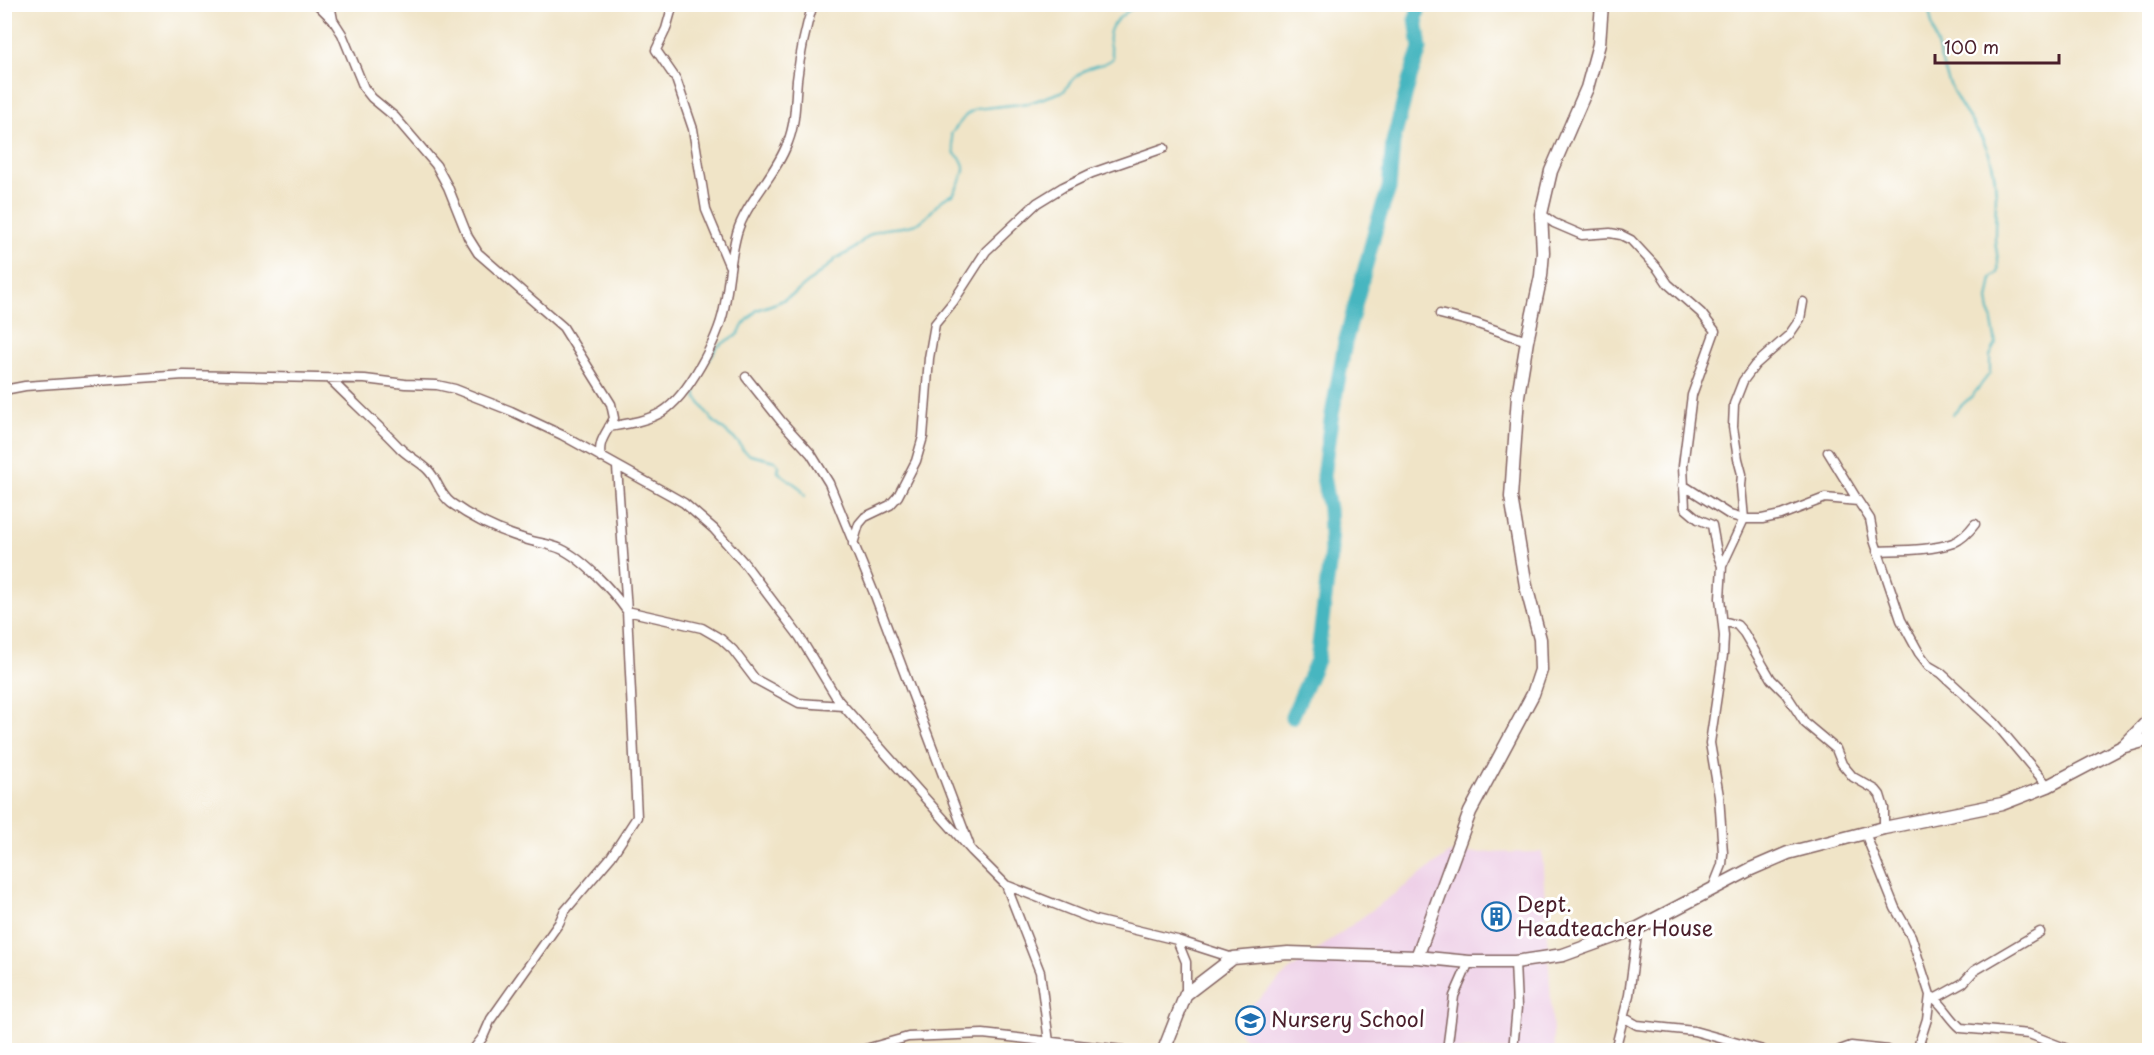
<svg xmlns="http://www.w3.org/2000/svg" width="2154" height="1055" viewBox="0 0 2154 1055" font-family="'Playpen Sans',sans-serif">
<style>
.built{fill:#eed0e7}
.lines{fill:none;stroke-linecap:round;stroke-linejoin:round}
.stream{stroke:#47b6c0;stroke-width:2}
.river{stroke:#47b6c0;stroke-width:15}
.street-casing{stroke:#846462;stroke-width:11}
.secondary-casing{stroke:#846462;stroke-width:15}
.street{stroke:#fff;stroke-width:8}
.secondary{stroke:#fff;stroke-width:12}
.labels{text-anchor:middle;stroke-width:6;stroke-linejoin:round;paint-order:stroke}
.poi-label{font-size:21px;fill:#4a1f2b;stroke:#fff;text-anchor:start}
</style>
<rect width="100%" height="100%" fill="#fff"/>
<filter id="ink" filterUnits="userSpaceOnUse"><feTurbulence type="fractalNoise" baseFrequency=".0167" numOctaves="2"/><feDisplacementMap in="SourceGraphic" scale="12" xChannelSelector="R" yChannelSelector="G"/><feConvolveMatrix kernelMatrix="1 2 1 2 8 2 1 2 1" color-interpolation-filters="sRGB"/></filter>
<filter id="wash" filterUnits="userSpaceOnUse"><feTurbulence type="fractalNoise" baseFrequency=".008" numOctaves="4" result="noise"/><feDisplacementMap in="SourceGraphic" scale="24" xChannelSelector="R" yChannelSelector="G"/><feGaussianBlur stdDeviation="1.35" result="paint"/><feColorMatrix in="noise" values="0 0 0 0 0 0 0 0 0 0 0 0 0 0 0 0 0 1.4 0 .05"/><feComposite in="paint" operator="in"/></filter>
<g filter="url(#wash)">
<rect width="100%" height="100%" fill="#f0e4c7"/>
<!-- built -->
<path class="built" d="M1542 852 1554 1050H1252L1233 1022 1290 970 1450 853Z"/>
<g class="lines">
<!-- stream -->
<path class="stream" d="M1925 4 1929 11C1936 41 1942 72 1957 99 1970 122 1988 141 1993 168 1998 191 1995 213 1995 237 1995 249 2000 260 1998 273L1992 278 1988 300 1996 344 1990 356V373L1973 395 1952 414
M706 364 717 347 738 334 744 324 757 310 779 302 794 294 832 263C837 255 844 256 851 251 862 242 870 231 885 229 895 227 908 228 918 223 932 216 937 198 953 195 960 180 973 166 955 154L951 134 966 115 976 109 1029 103 1064 91C1071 80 1081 70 1095 66 1102 64 1107 64 1113 58 1112 52 1110 48 1109 43 1106 23 1125 13 1139 4
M698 376 695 386 696 397 712 420 739 443 743 450 750 455 775 461 779 466 778 472 800 488 805 496"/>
<!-- river -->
<path class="river" d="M1292 717 1317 660 1331 551 1329 509 1323 476 1331 420 1345 343 1378 220 1389 189 1393 142 1410 78 1420 49 1416 18 1420 4"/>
</g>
</g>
<g filter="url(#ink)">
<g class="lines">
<defs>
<path id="street" d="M317 4 333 20
M330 4 333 20 342 34 364 88 372 98 395 117 436 165 448 187 468 237 478 253 563 327 611 404 614 418C607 433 597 441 601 458
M673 4 666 29 656 50 676 79 693 129 706 210 729 265
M1541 214 1554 223 1582 235 1610 233 1621 235 1631 240 1658 269 1668 284 1701 313 1715 331 1692 395 1683 466 1685 508 1698 519 1712 525 1717 553 1722 566 1720 598 1724 636 1723 655 1710 743 1719 796 1723 853 1722 865 1712 890
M1440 314 1475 323 1527 341
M746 377 781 421 811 454 829 483 876 598 969 844
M330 379C353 402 377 424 399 447 407 456 419 461 428 470 438 480 439 494 451 503 473 519 499 531 525 539 537 543 550 544 561 549 583 559 613 591 627 611L702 628 721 639 733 650 755 679 799 703 843 706
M4 390 25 386 184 375 365 379 405 384 437 385 455 389 511 411 562 435 670 495 684 503 714 529 744 563 799 636 838 700 972 851 1006 885 1095 920 1177 940 1233 958
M609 427C626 424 647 421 662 412 688 396 718 339 724 309 729 284 730 258 737 233 746 202 776 175 788 142 796 122 795 101 797 80 800 54 805 30 813 4
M1828 452 1858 501
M1683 485 1730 515 1744 519H1762L1781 515 1825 498 1858 501 1870 519 1874 540 1901 620 1919 653 1929 666 1941 673 1995 723 2048 786
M853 544 859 524 865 517 890 505 898 496 916 461 923 437 929 358 935 324 953 302 986 251 1037 203 1063 187 1092 173 1164 148
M1877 551C1901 550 1930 551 1953 543 1962 539 1969 532 1975 524
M1722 566 1744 519 1741 486 1742 474 1738 459 1733 427 1734 404 1743 381 1755 365 1789 335 1800 319 1803 302
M1723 621 1737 625 1744 633 1771 679 1786 694 1805 723 1836 749 1842 764 1853 777 1876 790 1880 795 1884 808V828
M1865 833 1895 908 1911 936 1930 995 1927 1019 1917 1050
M1006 885 1040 972 1050 1050
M1177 940 1186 962V994
M1930 995C1943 1003 1949 1018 1961 1028L2029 1034 2070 1050
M1936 998 1963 983 1974 971 2040 932
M1623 1017 1637 1025 1694 1031 1763 1050
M473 1050 483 1037 491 1019 559 923 564 912 611 857 637 817 627 611 617 467
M862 1050 908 1037 983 1034 1123 1050
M1447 1050 1454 996 1469 962
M1513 1050 1517 1007 1515 962
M1615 1050 1629 995 1638 928
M1840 1050 1851 1046 1888 1050"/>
<path id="secondary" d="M2125 746 2150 739
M1417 957 1470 812 1533 694 1541 670 1540 639 1526 586 1511 497 1518 396 1527 341 1541 276 1543 252 1541 214 1551 171 1587 88 1599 44 1602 4
M1164 1050 1186 994 1233 958 1288 953 1417 957 1469 962H1515L1563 955 1638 928 1751 869 1788 853 1884 828 2002 804 2048 786 2124 746 2150 719"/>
</defs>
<!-- street casing -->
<use href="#street" class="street-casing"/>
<!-- secondary casing -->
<use href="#secondary" class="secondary-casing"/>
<!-- street -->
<use href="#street" class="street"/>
<!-- secondary -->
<use href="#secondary" class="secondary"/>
</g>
</g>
<!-- icons -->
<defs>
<symbol id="building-ring" viewBox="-11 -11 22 22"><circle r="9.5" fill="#fff" stroke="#1f6fb2" stroke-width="1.5"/><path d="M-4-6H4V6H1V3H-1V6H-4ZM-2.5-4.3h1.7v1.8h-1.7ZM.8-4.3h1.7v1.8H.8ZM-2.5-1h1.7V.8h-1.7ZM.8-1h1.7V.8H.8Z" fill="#1f6fb2"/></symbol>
<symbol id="school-ring" viewBox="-11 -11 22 22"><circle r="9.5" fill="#fff" stroke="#1f6fb2" stroke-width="1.5"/><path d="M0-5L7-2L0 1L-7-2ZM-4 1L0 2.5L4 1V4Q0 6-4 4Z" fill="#1f6fb2"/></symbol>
</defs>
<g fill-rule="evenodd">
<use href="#building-ring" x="1480" y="900" width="33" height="33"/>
<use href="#school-ring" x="1234" y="1004" width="33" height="33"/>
</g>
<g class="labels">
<!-- poi labels -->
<g class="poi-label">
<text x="1517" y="912">Dept.<tspan x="1517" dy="24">Headteacher House</tspan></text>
<text x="1271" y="1027">Nursery School</text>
</g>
</g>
<!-- margin -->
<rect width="2154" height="1055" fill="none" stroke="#fff" stroke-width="24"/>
<!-- scale -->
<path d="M1935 54v9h124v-9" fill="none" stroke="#4a1f2b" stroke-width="3"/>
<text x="1944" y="54" font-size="18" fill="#4a1f2b" stroke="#ffffff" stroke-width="4.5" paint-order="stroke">100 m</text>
</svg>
